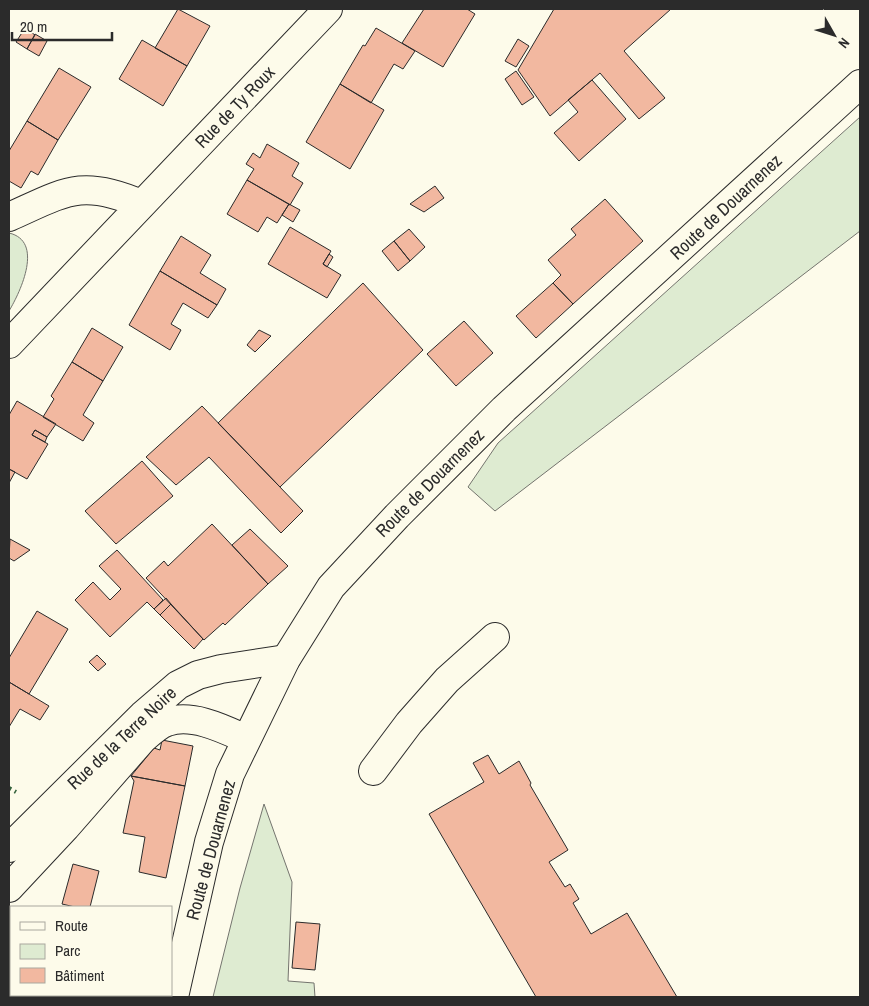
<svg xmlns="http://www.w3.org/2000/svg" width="869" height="1006" viewBox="0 0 869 1006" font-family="'Archivo Narrow',sans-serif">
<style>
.green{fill:#deebd1;stroke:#74746e}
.building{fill:#f2b8a0;stroke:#2b2b2b}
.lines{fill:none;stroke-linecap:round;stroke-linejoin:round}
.minor-casing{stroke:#2b2b2b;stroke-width:30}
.major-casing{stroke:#2b2b2b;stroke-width:30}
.minor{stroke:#fdfbea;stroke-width:28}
.major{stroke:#fdfbea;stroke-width:28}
.hedge{stroke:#34623c;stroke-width:4;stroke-dasharray:2.5 4;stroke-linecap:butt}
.labels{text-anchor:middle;stroke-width:4;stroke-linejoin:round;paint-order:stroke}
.street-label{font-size:18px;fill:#2b2b2b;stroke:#fdfbea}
</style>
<rect width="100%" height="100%" fill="#fdfbea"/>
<!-- green -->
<path class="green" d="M860 117V231L495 511 468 487 498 443Z
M9 233C44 241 21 291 9 311Z
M264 804 292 882 288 981 314 983 315 997H213L240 888Z"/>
<!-- building -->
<path class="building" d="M178 9 210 26 187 66 155 48Z
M424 9H467L475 14 443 67 402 43Z
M554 9H671L624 51 665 98 639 119 600 73 550 116 518 70Z
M25 28 35 35 27 49 16 42Z
M376 28 415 51 403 69 394 64 371 103 340 84 363 45 365 46Z
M35 34 47 41 39 56 27 49Z
M518 39 529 46 516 67 505 61Z
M142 40 187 66 163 106 119 79Z
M59 68 91 87 58 140 27 121Z
M516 71 534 97 522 105 505 79Z
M592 80 626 119 579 161 554 133 578 112 568 100Z
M340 84 384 110 350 169 306 142Z
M27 121 58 140 38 175 31 171 21 188 9 181V151Z
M267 144 299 163 292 176 303 183 290 205 247 180 254 169 246 164 253 153 260 158Z
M247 180 289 204 277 223 267 217 258 232 227 214Z
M435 186 444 198 424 212 410 204Z
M605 199 643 241 573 304 553 283 561 275 548 260 576 235 571 229Z
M289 204 300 210 293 222 282 215Z
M290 227 331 251 323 264 341 275 327 298 268 264Z
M409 229 425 247 410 261 394 241Z
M181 236 211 255 200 273 226 289 217 305 160 271Z
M394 241 410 261 398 271 382 251Z
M329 254 333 257 327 267 323 264Z
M160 271 217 305 208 318 183 303 171 324 181 330 170 350 129 325Z
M363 283 423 350 280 487 218 423Z
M553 283 573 304 536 338 516 316Z
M464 321 493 353 456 386 427 354Z
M92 328 123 347 103 381 72 362Z
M259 330 271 336 255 352 247 345Z
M72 362 103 381 83 415 94 423 83 441 43 417 54 399 51 396Z
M17 401 56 424 47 437 35 430 32 435 48 444 27 479 9 469V415Z
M202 406 303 511 281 533 209 457 176 485 146 457Z
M35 430 47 437 45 442 32 435Z
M142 461 173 496 116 544 85 511Z
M9 469 15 472 9 483Z
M212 524 268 584 225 625 223 623 204 640 146 578 164 561 168 566Z
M250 529 288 566 268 584 232 545Z
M10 539 30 550 14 561 9 558Z
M117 550 163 600 154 609 147 602 110 637 75 600 93 582 110 600 121 589 99 566Z
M166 598 171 604 160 615 154 609Z
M171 604 203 639 194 649 160 615Z
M37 611 68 629 29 694 9 682V658Z
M97 655 106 664 98 671 89 662Z
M9 682 49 706 40 720 20 709 9 727Z
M162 740 193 746 185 786 131 776 154 748 160 750Z
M488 755 499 774 519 761 531 783 530 785 568 850 549 862 565 887 570 884 579 899 573 903 591 934 627 913 677 997H536L429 814 484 782 473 763Z
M131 776 185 786 166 878 139 872 145 837 123 833 134 781Z
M73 864 99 871 90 907H75L62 904Z
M296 922 320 924 315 970 292 968Z
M9 927 11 930V961L9 964Z"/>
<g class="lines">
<defs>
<path id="minor" d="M9 217C65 192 81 178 141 204
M9 344 328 9
M373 771 409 723 447 680 495 637
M9 848 143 715 178 685 198 675 221 669 286 659
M9 888 66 827 142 740C150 733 158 725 167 722 192 713 224 729 246 739"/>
<path id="major" d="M174 997 209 842 230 774 286 659 331 587 397 516 504 409 860 84"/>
</defs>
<!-- minor casing -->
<use href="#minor" class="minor-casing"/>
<!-- major casing -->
<use href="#major" class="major-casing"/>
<!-- minor -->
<use href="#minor" class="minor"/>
<!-- major -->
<use href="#major" class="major"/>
<!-- hedge -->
<path class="hedge" d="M9 788 16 792"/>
</g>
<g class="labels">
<!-- street labels -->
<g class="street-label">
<text transform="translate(235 107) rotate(-46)" y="6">Rue de Ty Roux</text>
<text transform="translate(726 207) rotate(-43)" y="6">Route de Douarnenez</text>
<text transform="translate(430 483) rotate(-45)" y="6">Route de Douarnenez</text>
<text transform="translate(122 738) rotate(-43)" y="6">Rue de la Terre Noire</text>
<text transform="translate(211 850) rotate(-75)" y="6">Route de Douarnenez</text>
</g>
</g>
<!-- border -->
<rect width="869" height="1006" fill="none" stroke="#2b2b2b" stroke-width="20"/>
<!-- legend -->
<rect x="10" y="906" width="162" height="90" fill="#fdfbea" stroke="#a9a89e"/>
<rect x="20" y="922" width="25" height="8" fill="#fdfbea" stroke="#a9a89e"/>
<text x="55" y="931" font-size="15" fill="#2b2b2b">Route</text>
<rect x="20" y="944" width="25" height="15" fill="#deebd1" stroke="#a9a89e"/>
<text x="55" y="956" font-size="15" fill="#2b2b2b">Parc</text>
<rect x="20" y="968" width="25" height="15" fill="#f2b8a0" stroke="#a9a89e"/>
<text x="55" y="981" font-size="15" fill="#2b2b2b">Bâtiment</text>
<!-- north arrow -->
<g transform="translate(834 35) rotate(129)" stroke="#fdfbea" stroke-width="4" paint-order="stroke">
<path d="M0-4L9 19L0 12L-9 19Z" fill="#2b2b2b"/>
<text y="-8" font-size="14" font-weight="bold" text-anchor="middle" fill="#2b2b2b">N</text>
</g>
<!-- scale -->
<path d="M12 32v8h100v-8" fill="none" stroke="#2b2b2b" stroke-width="2.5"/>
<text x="20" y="32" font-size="15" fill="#2b2b2b" stroke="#fdfbea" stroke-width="4" paint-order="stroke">20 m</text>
</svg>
